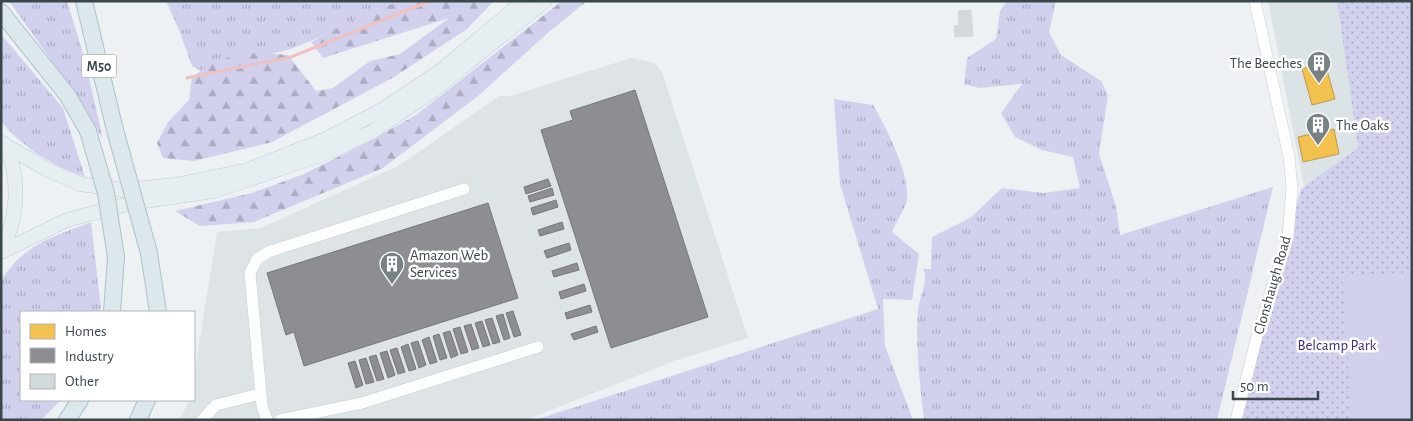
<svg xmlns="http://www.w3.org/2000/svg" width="1413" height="421" viewBox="0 0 1413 421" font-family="'Alegreya Sans',sans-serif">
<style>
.residential{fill:#dce3e7}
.industrial{fill:#dee3e5}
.grass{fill:url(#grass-tufts)}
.forest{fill:url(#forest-firs)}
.park{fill:url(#park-dots)}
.garden{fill:#d1d1ed}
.homes{fill:#f2c14e;stroke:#ba9c4d}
.industry{fill:#8d8d92;stroke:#74787c}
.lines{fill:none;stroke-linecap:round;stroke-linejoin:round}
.stream{stroke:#efc1c1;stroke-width:3}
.building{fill:#d3d8da;stroke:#d4d9db}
.minor-casing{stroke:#cbcfd1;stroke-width:12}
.major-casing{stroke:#bccdd5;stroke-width:15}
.highway-casing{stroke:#aac2ca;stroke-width:18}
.minor{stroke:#fcfdfd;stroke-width:11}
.major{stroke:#e6eef1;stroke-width:14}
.highway{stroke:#dce8ec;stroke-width:16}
.highway-bridge-casing{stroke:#aac2ca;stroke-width:18;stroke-linecap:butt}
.highway-bridge{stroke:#dce8ec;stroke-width:16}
.labels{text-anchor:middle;stroke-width:5;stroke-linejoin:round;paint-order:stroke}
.shield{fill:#fff;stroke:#747e80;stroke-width:1}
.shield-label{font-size:14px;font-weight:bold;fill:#39464a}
.poi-label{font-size:15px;fill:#39464a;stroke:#fff;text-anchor:start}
.street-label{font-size:15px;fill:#39464a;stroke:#fff}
.park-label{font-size:15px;fill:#3e2d7b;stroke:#fff}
</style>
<defs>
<pattern id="grass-tufts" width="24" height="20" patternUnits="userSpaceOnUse" patternTransform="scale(1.25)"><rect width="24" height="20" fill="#d1d1ed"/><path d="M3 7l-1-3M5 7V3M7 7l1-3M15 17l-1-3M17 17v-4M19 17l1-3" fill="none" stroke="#ababc2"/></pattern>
<pattern id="forest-firs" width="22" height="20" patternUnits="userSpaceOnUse" patternTransform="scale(1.25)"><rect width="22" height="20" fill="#d1d1ed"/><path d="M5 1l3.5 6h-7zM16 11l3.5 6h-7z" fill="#ababc2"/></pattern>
<pattern id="park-dots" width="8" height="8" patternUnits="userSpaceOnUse" patternTransform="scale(1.25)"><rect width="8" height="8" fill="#d1d1ed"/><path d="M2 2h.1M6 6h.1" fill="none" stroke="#ababc2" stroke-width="1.8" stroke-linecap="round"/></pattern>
</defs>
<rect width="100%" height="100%" fill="#eef1f3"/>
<!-- residential -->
<path class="residential" d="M1268 1H1337L1358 149 1304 187Z"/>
<!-- industrial -->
<path class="industrial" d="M631 58 655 63 662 72 748 338 674 361 526 420H180L189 400H194V376L217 232 261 228 400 165 499 96H510Z"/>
<!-- grass -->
<path class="grass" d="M9 1H67L85 60 103 139 56 67Z
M166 1H409L288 50 201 71 192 66 179 30Z
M1007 1H1056L1049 32 1061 55 1101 81 1108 95 1099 154 1116 206 1120 235 1273 187 1217 420H924C920 383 915 347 918 311 919 296 928 284 924 269H931L932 237 970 218 1002 188 1043 193 1080 188 1073 157 1042 150 1015 137 1001 113 1022 84 979 88 964 84 967 58 996 39 1000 11Z
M1 34 63 108 85 177 61 168 34 152 12 134 1 121Z
M834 99 873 105C885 125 914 181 906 204 902 213 896 222 892 232L919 254 912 300 883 299 885 346 913 420H535L878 309 840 184Z
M91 222 101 308 99 312H21V400H61L41 420H1V280C27 242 51 238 91 222Z"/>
<!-- forest -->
<path class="forest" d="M401 1H494L467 29 394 77 272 142 194 161 163 158 157 143 168 122 189 100 192 77C227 52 245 51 288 55L316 91 333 88 370 61 400 54 449 18 323 58 311 42 360 16Z
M562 1H587L550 31 478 96 383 168 254 222 200 226 175 211 252 193 304 174 375 138 416 115Z"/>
<!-- park -->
<path class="park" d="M1337 1H1412V420H1240L1301 189 1358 148Z"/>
<!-- garden -->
<path class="garden" d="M1412 272V420H1352L1342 277Z"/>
<!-- homes -->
<path class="homes" d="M1325 63 1335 99 1312 105 1302 69Z
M1334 129 1339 154 1303 162 1298 137Z"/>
<!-- industry -->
<path class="industry" d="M635 90 708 317 611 348 541 130 573 120 570 111Z
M548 179 551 186 526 194 524 187Z
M552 188 554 195 530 202 528 196Z
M556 200 558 207 533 215 531 208Z
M488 203 518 298 304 366 294 332 286 335 267 273Z
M562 222 564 229 540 236 538 230Z
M569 243 571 250 547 258 544 251Z
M577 263 579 270 554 277 552 271Z
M584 284 586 291 561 299 559 292Z
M590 305 592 312 567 319 565 313Z
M513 311 521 335 514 337 506 313Z
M503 314 510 338 504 340 496 316Z
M492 318 500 342 493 344 485 320Z
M482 321 490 345 483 347 475 323Z
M471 324 479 348 472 350 464 326Z
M596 326 598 332 574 340 571 334Z
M460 327 468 352 461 354 453 329Z
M450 331 458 355 451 358 443 333Z
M439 334 447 358 440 360 433 336Z
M429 337 437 362 430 364 422 340Z
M418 341 426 365 419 368 411 343Z
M408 344 416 369 409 371 401 347Z
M397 348 405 372 398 374 390 350Z
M387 351 395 375 388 378 380 353Z
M376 355 384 379 377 381 369 357Z
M366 358 374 382 366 384 359 360Z
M355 361 363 385 356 388 348 363Z"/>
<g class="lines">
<!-- stream -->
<path class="stream" d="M187 78 291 57 430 1"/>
</g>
<!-- building -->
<path class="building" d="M971 10 973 36 955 37 954 26 959 25 958 11Z"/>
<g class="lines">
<defs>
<path id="minor" d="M202 420 216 405 260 394
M267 420 262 406 250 273 257 259 268 252 464 189
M280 420 362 403 538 347
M1236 420 1257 336 1288 237 1292 188 1289 157 1255 1"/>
<path id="major" d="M5 145 46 169 80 184 124 190 175 185 248 170 326 139 378 112 439 72 524 1
M1 248C19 220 21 172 3 143
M1 252 67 220 131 203 214 191 321 155 372 132 434 90 545 1"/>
<path id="highway" d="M84 1 115 130
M1 12 68 96 88 131
M149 253 158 312
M112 312 116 257
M67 420 80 400
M138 420 147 400"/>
</defs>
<!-- minor casing -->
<use href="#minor" class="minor-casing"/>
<!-- major casing -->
<use href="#major" class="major-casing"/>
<!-- highway casing -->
<use href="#highway" class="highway-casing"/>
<!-- minor -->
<use href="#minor" class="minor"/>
<!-- major -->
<use href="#major" class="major"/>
<!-- highway -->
<use href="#highway" class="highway"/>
<defs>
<path id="highway-bridge" d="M115 130 149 253
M88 131 106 193 116 257"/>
</defs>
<!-- highway-bridge casing -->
<use href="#highway-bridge" class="highway-bridge-casing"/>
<!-- highway-bridge -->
<use href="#highway-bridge" class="highway-bridge"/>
</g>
<!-- icons -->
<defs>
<symbol id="building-pin" viewBox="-11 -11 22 30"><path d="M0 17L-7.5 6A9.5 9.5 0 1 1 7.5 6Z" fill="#788285" stroke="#fff"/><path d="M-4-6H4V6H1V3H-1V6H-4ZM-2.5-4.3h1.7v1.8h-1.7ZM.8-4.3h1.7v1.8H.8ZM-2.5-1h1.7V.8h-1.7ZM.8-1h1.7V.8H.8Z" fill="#fff"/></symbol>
</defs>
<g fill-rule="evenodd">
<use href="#building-pin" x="1305" y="49" width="28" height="38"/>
<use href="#building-pin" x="1304" y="111" width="28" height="38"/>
<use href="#building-pin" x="378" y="250" width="28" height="38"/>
</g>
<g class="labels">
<!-- shield labels -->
<rect class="shield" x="81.5" y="54.5" width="35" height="23" rx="4"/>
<g class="shield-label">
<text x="99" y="71">M50</text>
</g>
<!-- poi labels -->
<g class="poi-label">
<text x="1302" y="68" text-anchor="end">The Beeches</text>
<text x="1336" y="130">The Oaks</text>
<text x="410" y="260">Amazon Web<tspan x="410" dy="17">Services</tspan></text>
</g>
<!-- street labels -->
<g class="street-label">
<text transform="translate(1272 285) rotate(-74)" y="5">Clonshaugh Road</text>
</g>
<!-- park labels -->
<g class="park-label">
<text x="1337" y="350">Belcamp Park</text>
</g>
</g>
<!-- border -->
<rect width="1413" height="421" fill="none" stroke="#39464a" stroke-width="5"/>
<!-- legend -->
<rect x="20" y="311" width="175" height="90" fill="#ffffff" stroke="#b0b5b7"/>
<rect x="30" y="324" width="25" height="15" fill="#f2c14e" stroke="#b0b5b7"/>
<text x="65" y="336" font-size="15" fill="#39464a">Homes</text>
<rect x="30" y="348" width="25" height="15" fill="#8d8d92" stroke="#b0b5b7"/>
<text x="65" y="361" font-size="15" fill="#39464a">Industry</text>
<rect x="30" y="374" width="25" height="15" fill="#d3d8da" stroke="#b0b5b7"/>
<text x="65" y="386" font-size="15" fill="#39464a">Other</text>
<!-- scale -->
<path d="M1233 391v8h85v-8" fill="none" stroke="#39464a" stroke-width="2.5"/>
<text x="1240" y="391" font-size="15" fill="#39464a" stroke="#ffffff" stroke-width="4" paint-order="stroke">50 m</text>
</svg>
